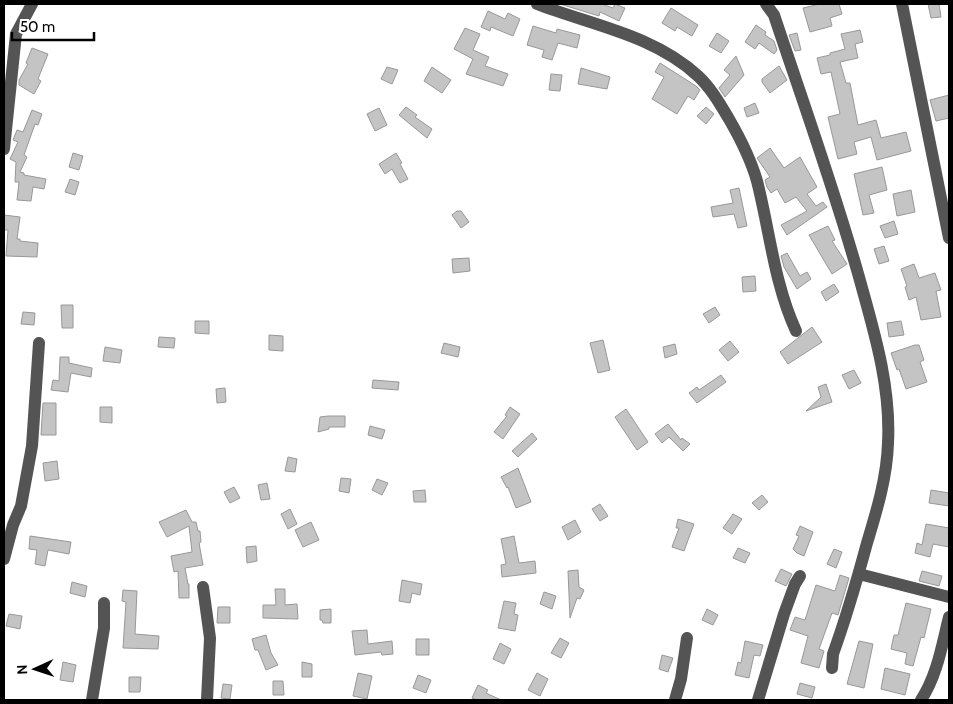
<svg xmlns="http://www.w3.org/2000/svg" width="953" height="704" viewBox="0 0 953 704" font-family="Cabin,sans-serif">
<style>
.building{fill:#c4c4c4;stroke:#989898}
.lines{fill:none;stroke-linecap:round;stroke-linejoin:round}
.minor{stroke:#545454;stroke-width:12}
</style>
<rect width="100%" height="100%" fill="#fff"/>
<!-- building -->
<path class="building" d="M560 4H602L613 8 615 4 625 8 619 21 600 12 599 16Z
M820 4H839L842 14 830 18 832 26 810 32 803 8Z
M928 4H939L941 17 931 18Z
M671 8 698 25 692 36 677 27 675 31 662 23Z
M488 11 505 19 508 13 520 19 513 36 491 27 490 31 481 27Z
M756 25 766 32 765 35 774 41 777 50 774 54 759 43 755 49 745 42Z
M533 26 556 33 557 29 580 35 577 48 558 43 552 60 542 57 544 50 527 45Z
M465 28 480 34 473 50 489 57 485 66 508 74 503 86 466 74 473 59 454 49Z
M860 30 863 42 855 44 858 58 840 62 846 83H850L858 125 876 120 881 138 906 132 911 151 877 160 871 137 854 142 857 154 838 159 828 117 840 114 831 72 821 74 817 58 830 55V53L845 49 841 34Z
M717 33 729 41 721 53 709 46Z
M797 33 801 50 795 51 789 35Z
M32 48 48 54 38 79 41 81 34 94 19 85V80L28 64 26 63Z
M736 56 744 75 725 97 719 88 730 75 724 70Z
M660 63 696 86 700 90 694 100 688 96 677 114 652 99 664 77 655 72Z
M779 66 787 80 770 93 762 82V79Z
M387 67 398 70 392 84 381 79Z
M432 67 451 80 442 93 424 81Z
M581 68 610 77 607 89 578 84Z
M551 74 562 75 560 91 549 90Z
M949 95V118L936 121 930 100Z
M755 103 759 113 747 117 744 108Z
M406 107 417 115 415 117 432 129 427 138 399 115Z
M706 107 714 114 706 124 697 116Z
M379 108 387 125 375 131 367 114Z
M32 110 42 114 38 125 35 124 24 155 27 157 20 172 24 173V175L46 179 44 189 33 187 31 201 17 200 19 182H15L16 162 10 159 18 142 13 140 17 130 23 132Z
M770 148 784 168 800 157 817 187 807 194 816 206 823 202 827 207 787 235 781 225 807 211 796 197 785 203 777 189 771 193 767 187 765 180 770 177 757 158Z
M73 153 83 156 79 170 69 167Z
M396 153 402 163 400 164 408 179 400 183 392 169 385 174 379 164Z
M882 167 887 190 869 195 874 213 863 215 854 174Z
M70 179 79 182 75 195 65 192Z
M739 188 747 226 738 228 734 214 713 217 711 207 733 203 730 190Z
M911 190 915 212 897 216 893 194Z
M457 211H461L469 222 461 228 452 215Z
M4 215 20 217 17 239H20V241L38 243 37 257 6 256 8 230H4Z
M894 221 898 234 885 238 880 226Z
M828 226 835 240 832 241 847 264 832 274 809 235Z
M884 246 889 261 879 264 874 249Z
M787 253 800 276 807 272 811 279 797 289 784 267 781 256Z
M469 258 470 271 453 273 452 259Z
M914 264 919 278 935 273 941 290 936 291 941 317 921 320 916 297 909 300 905 287 907 286 901 269Z
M755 276 756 291 743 292 742 277Z
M834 284 839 292 826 301 821 292Z
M61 305H73V328H62Z
M715 307 720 315 709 323 703 314Z
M23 312 35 313 34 325 21 324Z
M195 321H209V334L195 333Z
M901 321 904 335 889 337 887 323Z
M812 327 822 342 788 364 780 352Z
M269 335 283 336V351L269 350Z
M159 337 175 338 174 348 158 347Z
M603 340 610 370 598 373 590 343Z
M730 341 739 352 728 361 719 350Z
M444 343 460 347 458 357 441 353Z
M675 344 677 354 665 358 663 347Z
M915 345H919L924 360 920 362 927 382 906 389 899 369 897 370 891 353Z
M105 347 122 350 120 363 103 361Z
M60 357H69V363L92 368 91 377 71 373 68 392 51 390 53 380 59 381Z
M854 370 861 383 849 389 842 375Z
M721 375 726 382 697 403 689 393 697 387 699 390Z
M373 380 399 382 398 390 372 388Z
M826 384 832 402 806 411 821 397 818 387Z
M225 388 226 402 217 403 216 389Z
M43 403H56V435H41Z
M100 407H112V423L100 422Z
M510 407 520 414 503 439 494 432 507 416 505 415Z
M626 409 648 442 637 450 615 417Z
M328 416H345V427H329V429L318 432 320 417Z
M668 424 681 440 682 438 690 444 683 451 669 437 662 443 655 434Z
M370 426 385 430 382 439 368 435Z
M532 433 537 439 518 457 512 451Z
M288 457 297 459 295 472 285 471Z
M57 461 59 479 45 481 43 463Z
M518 468 531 502 516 508 508 487 507 488 501 477Z
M341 478 351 479 349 493 339 491Z
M377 479 388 483 382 495 372 490Z
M267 483 270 499 261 500 258 485Z
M234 487 240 498 230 503 224 492Z
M425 490 426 502H414L413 491Z
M931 490 949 493V506L929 503Z
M762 495 768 502 759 510 752 503Z
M600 504 608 516 600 521 592 509Z
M290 509 297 524 288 529 281 514Z
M186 510 192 522H196L198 531H200L201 542 199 543 203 565 185 568 188 584H189V598H179L178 571 174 572 171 556 192 552 189 526 167 537 159 522Z
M733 514 742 519 732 534 723 528Z
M678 519 694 524 684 551 672 547 679 528H676Z
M575 520 581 532 568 540 562 527Z
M311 522 319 540 303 547 295 530Z
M926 524 949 528V547L933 544 930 557 915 553 917 543 922 545Z
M800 526 813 532 804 556 797 553 793 549 799 536 796 535Z
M30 536 71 542 69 554 48 550 45 566 35 564 37 550 29 549Z
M514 536 519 563 535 561 536 573 502 577 501 565 506 564 501 539Z
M256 546 257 561 247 563 246 547Z
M738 548 750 553 745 563 733 558Z
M834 549 842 552 836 568 827 564Z
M781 569 792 574 786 586 775 581Z
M578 570 579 587 584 590 580 599 577 598 570 618 568 571Z
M922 571 942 576 939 586 919 581Z
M840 575 849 578 838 615 832 613 819 649 824 651 819 668 801 663 808 636 790 630 795 617 805 620 816 585 835 591Z
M402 580 422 584 420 595 412 593 410 603 399 601Z
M72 582 87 586 85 597 70 593Z
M275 589H285V605L297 604 298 619 263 618V605H276Z
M123 590 137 591 135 634 159 636 158 649 123 648 126 602 122 601Z
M544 592 556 596 552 609 540 604Z
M504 601 516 603 514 614 518 615 515 631 498 628Z
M906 603 931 609 924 638 921 637 913 666 905 664 907 653 891 649 894 635H898Z
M218 607H230V623H217Z
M331 609V623H323L322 620H320V610Z
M707 609 718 615 713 625 702 620Z
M9 614 22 616 20 629 6 626Z
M367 630 368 644 392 641 393 654 382 655 381 652 355 655 352 631Z
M266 635 271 653 278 665 266 670 258 650H255L252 639Z
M560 638 569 643 561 658 551 653Z
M416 639H429V655H416Z
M745 641 763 645 760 656 754 655 749 678 735 675 738 662 741 663Z
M859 641 873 644 864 688 847 684Z
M500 643 511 649 504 664 493 659Z
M662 655 673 658 668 672 659 669Z
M63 662 76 665 73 682 60 680Z
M302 662 312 664V677H302Z
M885 668 910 674 905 695 881 689Z
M358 673 372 676 367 699 353 696Z
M537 673 548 679 540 696 528 690Z
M418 675 431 680 426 693 413 688Z
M129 677H141L140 692H129Z
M273 681H283L284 695H273Z
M800 683 815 687 812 698 797 694Z
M223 684 232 685 230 699 221 698Z
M478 685 488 690 486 693 501 700H477L472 698Z"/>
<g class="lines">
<!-- minor -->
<path class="minor" d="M537 4C591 25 654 35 698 76 711 88 720 104 729 119 740 138 751 160 757 181 770 232 774 283 796 331
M766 4 774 15C803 102 834 188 859 277 874 331 891 386 888 443 887 477 877 510 867 543 857 580 846 618 833 654L832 668
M902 4 949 238
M4 149 16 34 32 4
M4 559 13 525 21 506 32 446 39 343
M859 574 949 597
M203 587 210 638 207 700
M92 700 104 628V603
M675 700 681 679 687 638
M758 700 784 614 795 584 800 576
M921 700C937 676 942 645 949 617"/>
</g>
<!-- border -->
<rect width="953" height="704" fill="none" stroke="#000000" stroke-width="10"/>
<!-- north arrow -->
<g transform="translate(35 669) rotate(267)" stroke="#ffffff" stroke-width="4" paint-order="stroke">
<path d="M0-4L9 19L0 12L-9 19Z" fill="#000000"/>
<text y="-8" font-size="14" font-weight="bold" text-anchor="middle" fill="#000000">N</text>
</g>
<!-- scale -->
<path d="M12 32v8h82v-8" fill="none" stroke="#000000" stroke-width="2.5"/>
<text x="20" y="32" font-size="15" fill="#000000" stroke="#ffffff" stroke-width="4" paint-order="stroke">50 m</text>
</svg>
